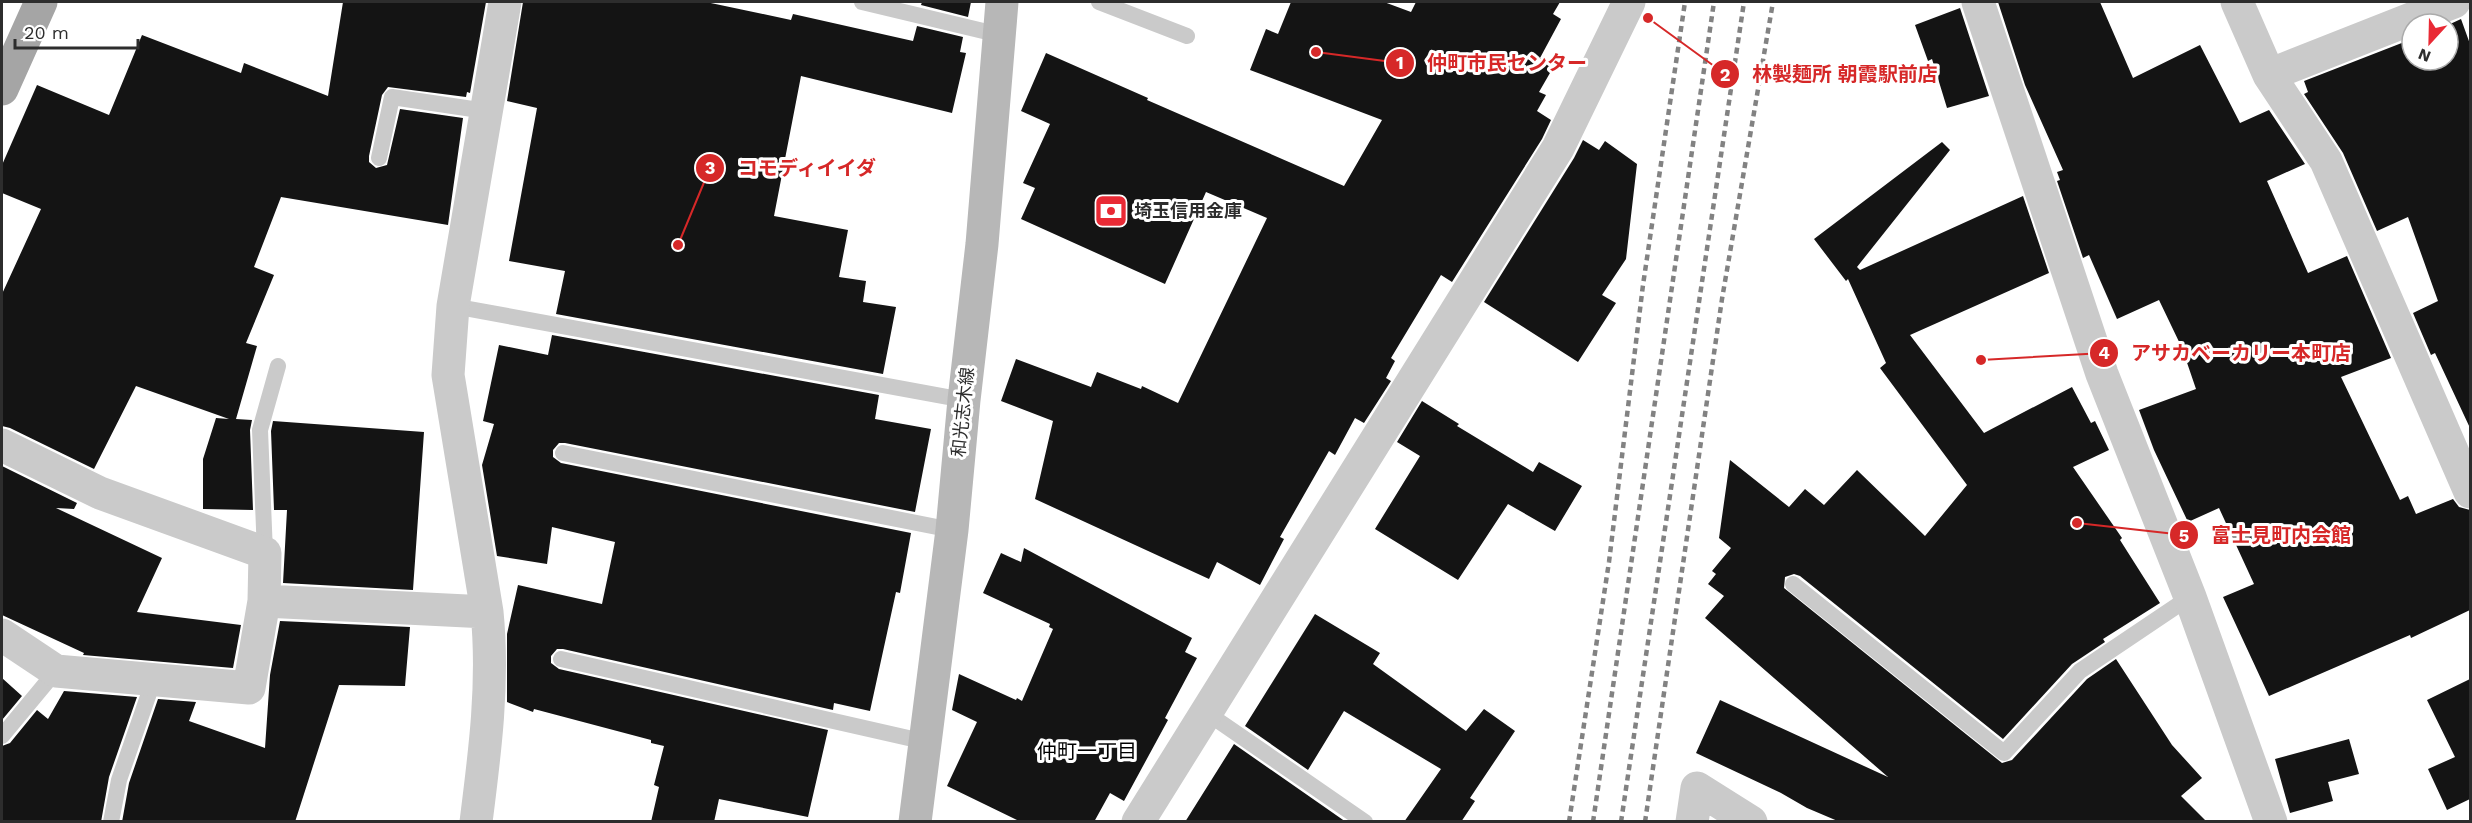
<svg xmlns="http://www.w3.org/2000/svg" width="2472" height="823" viewBox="0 0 2472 823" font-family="'Work Sans','Noto Sans JP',sans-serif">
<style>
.building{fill:#141414}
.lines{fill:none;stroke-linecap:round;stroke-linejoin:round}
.service{stroke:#cacaca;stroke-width:16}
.minor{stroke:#cacaca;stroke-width:33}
.secondary{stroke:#b7b7b7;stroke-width:33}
.primary{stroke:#a5a5a5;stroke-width:33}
.rail{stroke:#828282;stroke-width:4.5;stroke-dasharray:6 4.5;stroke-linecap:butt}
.labels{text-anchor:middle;stroke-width:6;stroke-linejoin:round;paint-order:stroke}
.poi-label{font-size:18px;font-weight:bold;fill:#2d2d2d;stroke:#fff;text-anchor:start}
.street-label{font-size:18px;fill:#2d2d2d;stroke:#fff}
.neighbourhood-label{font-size:20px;fill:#000;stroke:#fff}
.leader{fill:none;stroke:#d62828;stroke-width:2}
.callout-dot{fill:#d62828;stroke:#fff;stroke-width:2}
.mark-label{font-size:18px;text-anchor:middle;font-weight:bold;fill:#fff}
.callout-label{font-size:20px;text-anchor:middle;font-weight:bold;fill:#d62828;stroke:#fff;stroke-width:6;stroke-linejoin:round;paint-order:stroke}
</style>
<rect width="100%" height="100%" fill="#fff"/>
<!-- building -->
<path class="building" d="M343 2H486L470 93 467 92 466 97 388 87 382 95 369 156V162L376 168 387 165 400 109 463 118 448 225 281 197 254 267 274 275 246 343 257 346 236 419 252 420 250 430 253 510 203 509V459L216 418 229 419 136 386 94 469 10 428 2 426V294L41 209 2 193V165L37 85 109 115 142 35 241 73 244 63 328 96Z
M523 2H706L791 20 793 14 913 41 917 26 963 37 960 52 966 53 952 113 801 76 774 216 848 230 839 277 866 281 863 302 896 307 883 374 556 314 565 271 509 261 537 108 507 101Z
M922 2H971L968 17 921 5Z
M1291 2H1384L1411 12 1416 2H1560L1553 14 1561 19 1540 58 1554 66 1539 92 1546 95 1537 111 1551 120 1542 139 1452 282 1441 275 1391 358 1395 361 1386 378 1391 381 1364 423 1355 418 1335 455 1329 451 1280 537 1284 539 1260 585 1217 562 1209 579 1035 499 1053 421 1001 401 1016 359 1091 387 1097 372 1141 389 1142 386 1178 403 1267 218 1206 192 1165 284 1021 219 1035 188 1023 183 1050 124 1021 111 1046 53 1148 98 1147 100 1344 186 1382 120 1250 70 1266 29 1278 34Z
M1998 2H2100L2133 78 2200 45 2240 123 2269 110 2305 164 2267 181 2308 273 2347 256 2391 358 2341 377 2400 500 2408 496 2416 514 2453 499 2459 507 2470 510V610L2411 638 2410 635 2269 696 2223 597 2254 584 2219 508 2188 522 2154 450 2139 410 2196 389 2182 348 2159 300 2117 319 2089 255 2083 258 2057 181 2060 180 2057 172 2063 170 2025 85Z
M1960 8 1989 96 1947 108 1932 59 1928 61 1915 25Z
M2461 19 2470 44V428L2435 353 2431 355 2413 313 2438 301 2408 217 2377 231 2343 153 2304 94 2308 92 2304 81 2412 39V60H2448V25Z
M1583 140 1599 150 1605 141 1637 164 1626 259 1602 295 1616 303 1578 362 1484 302 1574 158Z
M1942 142 1950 150 1857 267 1860 270 2023 196 2049 273 1910 335 1984 433 2072 387 2091 423 2095 421 2109 450 2073 467 2122 538 2120 540 2160 603 2103 639 2105 642 2072 664 2003 739 1800 576 1794 574 1785 577 1784 588 2002 763 2012 760 2087 679 2116 659 2172 745 2202 778 2181 796 2207 822H1840L1807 808 1781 793 1696 753 1720 700 1888 777 1705 618 1724 596 1708 584 1716 574 1712 571 1731 548 1719 538 1730 460 1789 507 1805 489 1824 505 1857 470 1925 536 1967 485 1880 368 1886 363 1848 279 1846 281 1814 239Z
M552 335 879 395 875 419 931 429 915 512 565 443H559L553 450V457L561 463 911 533 900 593 896 592 870 711 834 703 833 710 563 649H557L551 656V663L559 669 828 730 808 817 719 799 714 822H651L659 787 654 785 664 746 651 743V740L534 709 533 712 507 702V634L518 585 602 604 615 542 552 527 547 564 497 556 482 465 494 424 483 421 499 345 548 355Z
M1422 401 1459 424 1457 426 1533 472 1539 462 1582 486 1555 531 1508 504 1458 580 1375 529 1420 456 1397 442Z
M273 421 424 432 413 590 283 583 287 510H274L271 431Z
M2 466 77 503 74 509 56 508 162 558 137 612 241 625 233 668 83 655 84 653 2 615Z
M1024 548 1192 638 1185 652 1197 658 1165 718 1168 720 1124 801 1110 793 1094 822H1021L947 786 977 722 952 710 959 674 1016 700 1017 698 1022 701 1053 629 1049 627 1050 624 983 593 1001 553 1021 562Z
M1315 614 1380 653 1373 664 1466 731 1484 709 1515 731 1470 798 1475 801 1461 822H1404L1441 769 1344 711 1308 770 1245 726Z
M280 621 410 627 405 686 339 685 295 822H122L129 783 158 699 196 702 189 721 265 748 270 675Z
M2 678 22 696 2 720Z
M2470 679V799L2447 810 2428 769 2455 757 2427 700Z
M64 691 137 697 109 777 101 822H2V746L10 743 37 710 48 719Z
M2349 739 2359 774 2328 782 2333 801 2290 813 2275 759Z
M1234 744 1346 822H1185Z"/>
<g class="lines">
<!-- service -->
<path class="service" d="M862 2 1000 35
M1099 2 1187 36
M379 158 392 97 486 111
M453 306 964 400
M563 453 952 530
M265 553 260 430 278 366
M1793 584 2004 753 2080 671 2190 597
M561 659 926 742
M1207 713 1365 822
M2 736 56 671
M111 822 119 780 154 679"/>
<!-- minor -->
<path class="minor" d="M1978 2 2102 374 2190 597 2271 822
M2237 2 2269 75 2326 161 2470 492
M2269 75 2454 2
M2 445 100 493 265 553 264 601
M2 635 56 671 249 688 264 601 487 612
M476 822C485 752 494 682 487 612L448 375 453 306 505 2
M1138 822 1558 148 1629 2
M1692 822 1697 788 1751 822"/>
<!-- secondary -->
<path class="secondary" d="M915 822 952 530 964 400 982 244 1002 2"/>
<!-- primary -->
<path class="primary" d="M2 89 41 2"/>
<!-- rail -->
<path class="rail" d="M1569 822 1609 562 1643 285 1685 2
M1593 822 1714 2
M1621 822 1744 2
M1645 822 1722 299 1773 2"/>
</g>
<!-- icons -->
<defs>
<symbol id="bank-square" viewBox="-11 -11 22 22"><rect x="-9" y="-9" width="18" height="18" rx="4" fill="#e92a35" stroke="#fff"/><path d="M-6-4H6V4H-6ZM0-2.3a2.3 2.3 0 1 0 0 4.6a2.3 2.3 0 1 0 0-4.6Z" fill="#fff"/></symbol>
</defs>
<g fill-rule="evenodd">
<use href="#bank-square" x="1092" y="192" width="38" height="38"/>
</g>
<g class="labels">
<!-- poi labels -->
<g class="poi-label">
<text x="1134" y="217">埼玉信用金庫</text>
</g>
<!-- street labels -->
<g class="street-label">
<text transform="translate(963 412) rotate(-84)" y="6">和光志木線</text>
</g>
<!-- neighbourhood labels -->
<g class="neighbourhood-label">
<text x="1087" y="758">仲町一丁目</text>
</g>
</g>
<!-- callouts -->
<path class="leader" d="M1316 52L1400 63M1648 18L1725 74M678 245L710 168M1981 360L2104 353M2077 523L2184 535"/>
<g class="callout-dot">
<circle cx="1316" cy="52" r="6"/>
<circle cx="1648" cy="18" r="6"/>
<circle cx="678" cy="245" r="6"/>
<circle cx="1981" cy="360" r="6"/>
<circle cx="2077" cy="523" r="6"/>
<circle cx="1400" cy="63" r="15"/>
<circle cx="1725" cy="74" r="15"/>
<circle cx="710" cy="168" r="15"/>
<circle cx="2104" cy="353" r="15"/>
<circle cx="2184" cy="535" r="15"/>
</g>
<g class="mark-label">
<text x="1400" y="69">1</text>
<text x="1725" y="81">2</text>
<text x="710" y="174">3</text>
<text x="2104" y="359">4</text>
<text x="2184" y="542">5</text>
</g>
<g class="callout-label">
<text x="1507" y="70">仲町市民センター</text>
<text x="1845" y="81">林製麺所 朝霞駅前店</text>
<text x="807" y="175">コモディイイダ</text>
<text x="2241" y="360">アサカベーカリー本町店</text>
<text x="2281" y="542">富士見町内会館</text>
</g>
<!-- border -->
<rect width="2472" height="823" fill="none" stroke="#2d2d2d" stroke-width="6"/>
<!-- north arrow -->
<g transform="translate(2430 42) rotate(202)"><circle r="28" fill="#ffffff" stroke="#ababab" stroke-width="1.5"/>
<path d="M0-4.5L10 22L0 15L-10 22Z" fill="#e92a35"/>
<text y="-9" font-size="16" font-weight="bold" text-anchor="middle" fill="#2d2d2d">N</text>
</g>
<!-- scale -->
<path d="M15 39v9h123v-9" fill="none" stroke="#2d2d2d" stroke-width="3"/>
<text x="24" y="39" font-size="18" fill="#2d2d2d" stroke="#ffffff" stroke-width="4.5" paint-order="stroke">20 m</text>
</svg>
